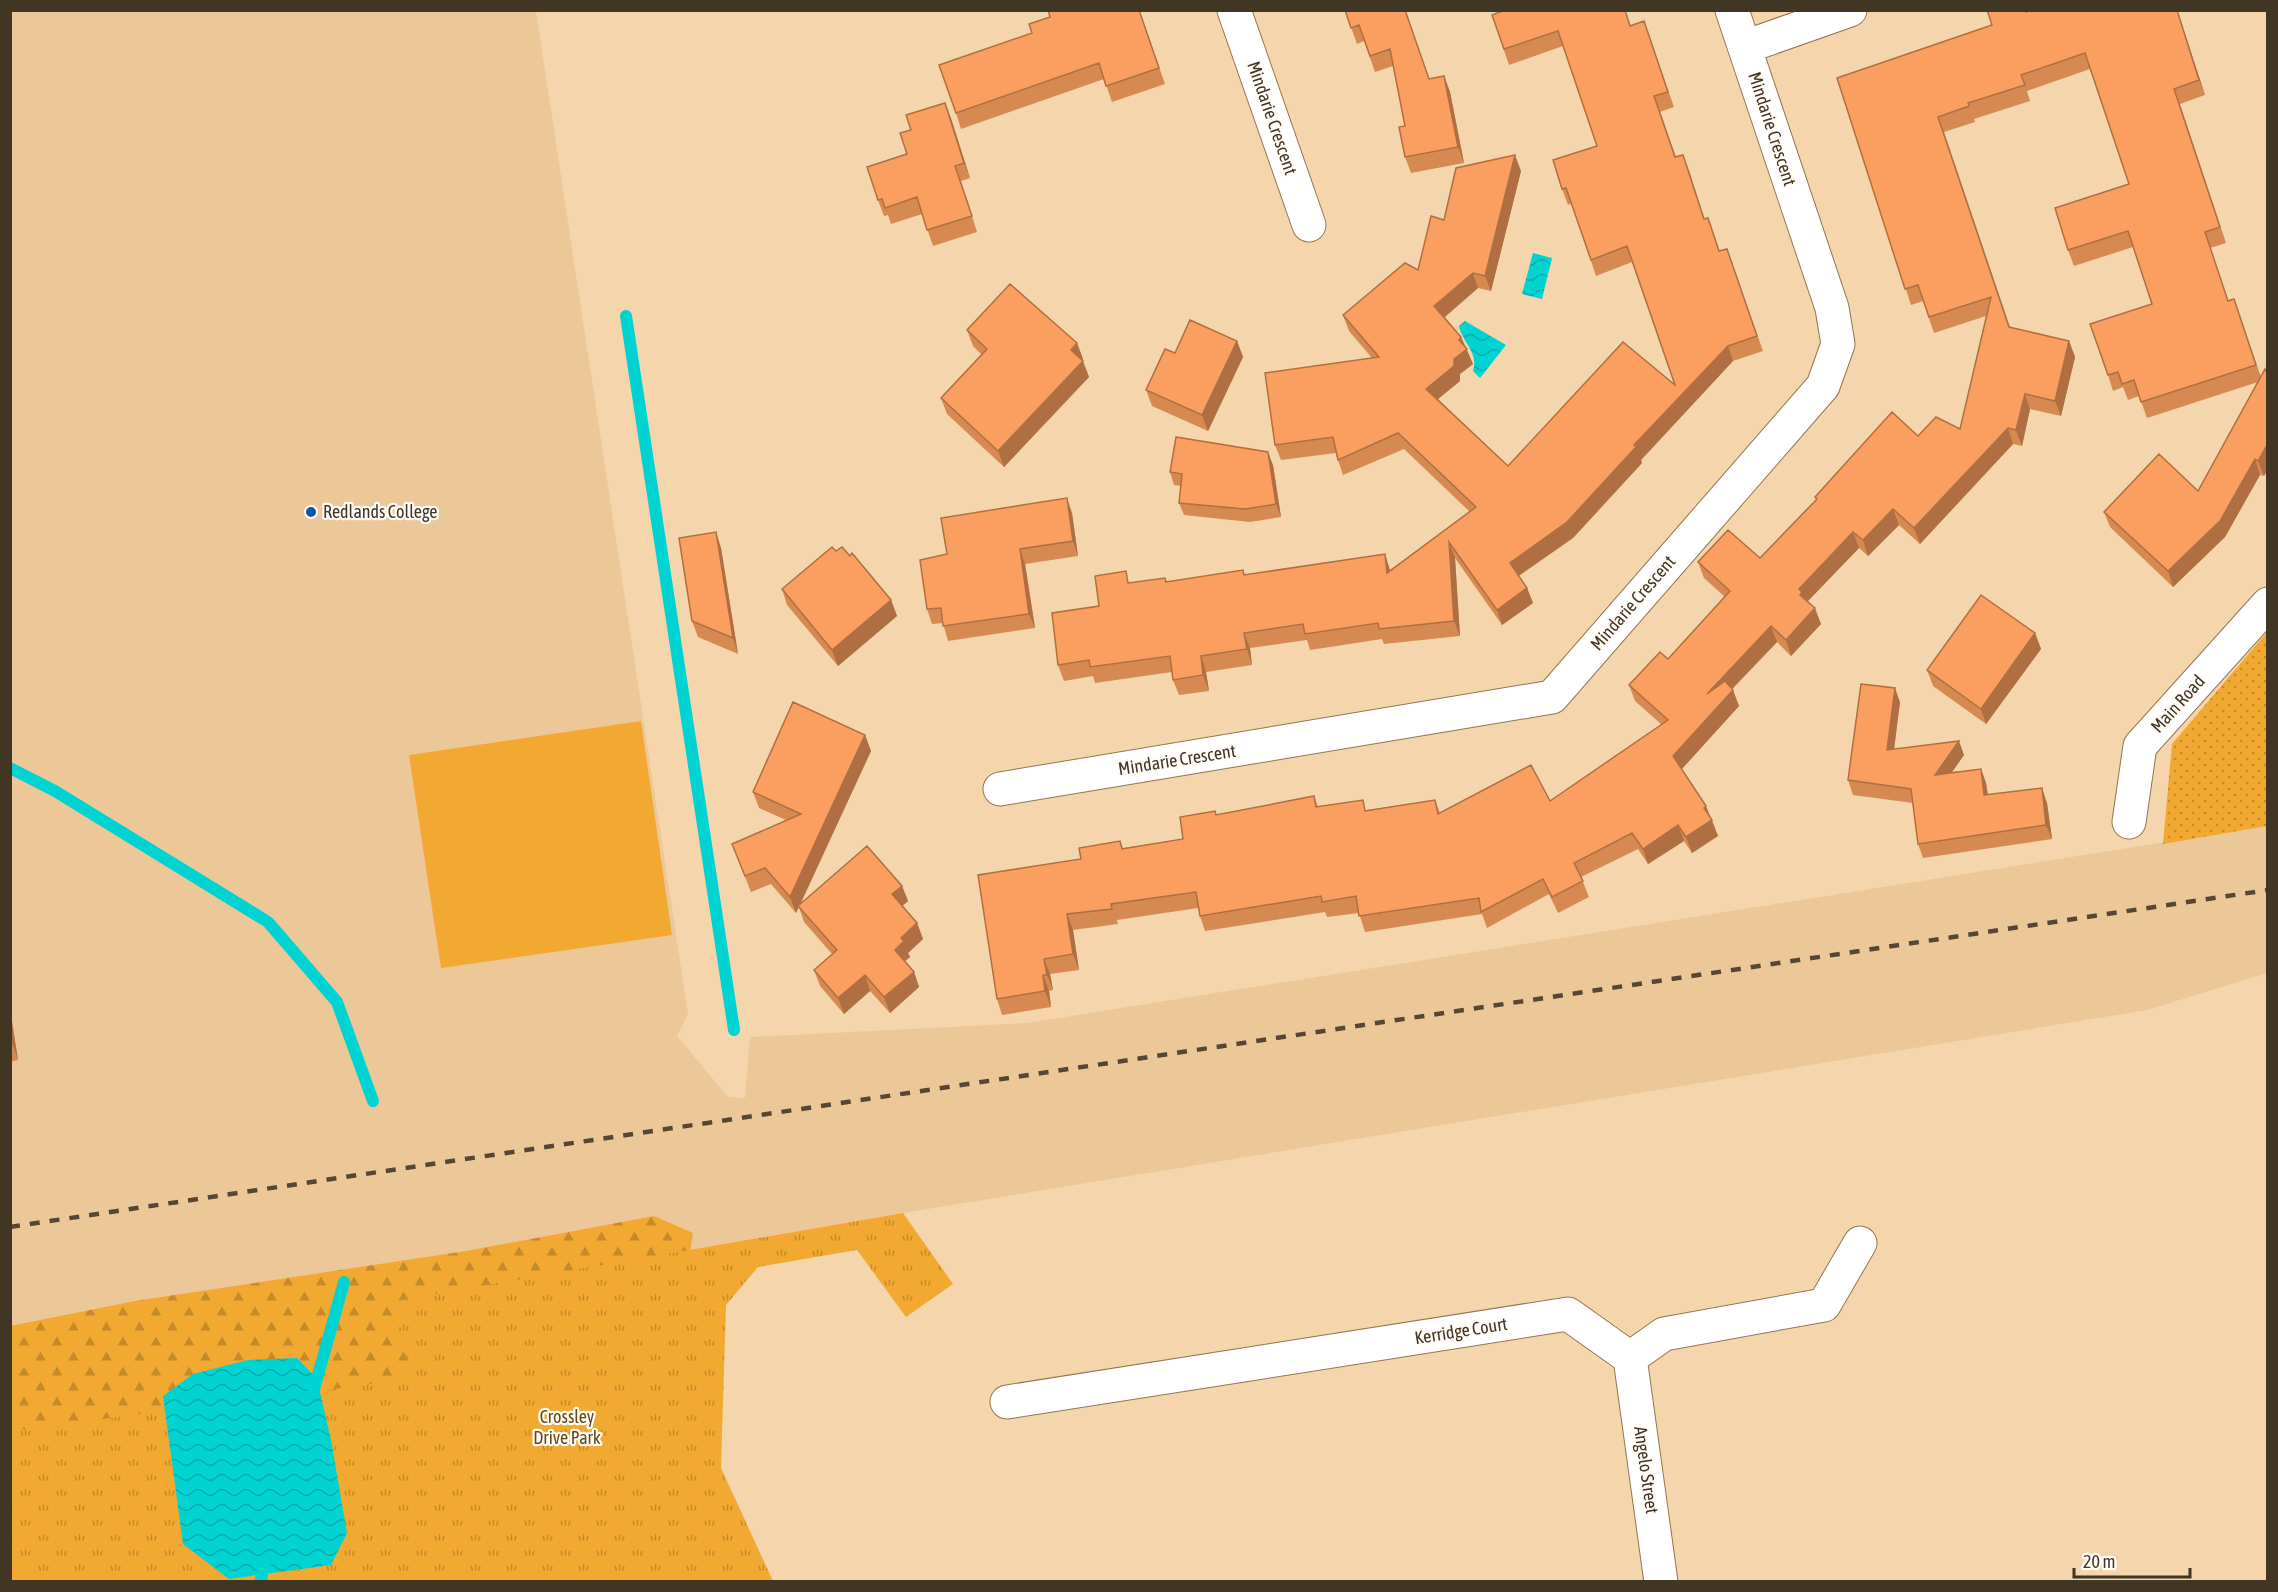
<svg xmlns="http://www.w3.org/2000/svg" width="2278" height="1592" viewBox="0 0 2278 1592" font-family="'Asap Condensed',sans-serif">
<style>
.built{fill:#ecc898}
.grass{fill:url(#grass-dots)}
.forest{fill:url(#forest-firs)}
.park{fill:url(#park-tufts)}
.pitch{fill:#f1a931}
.water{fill:url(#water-waves)}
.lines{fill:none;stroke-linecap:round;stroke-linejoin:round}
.stream{stroke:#00d4d3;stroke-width:12}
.minor-casing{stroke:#93764f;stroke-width:35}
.minor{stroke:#fff;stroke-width:33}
.rail{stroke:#554733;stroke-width:4.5;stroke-dasharray:10 10;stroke-linecap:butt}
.wall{fill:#d78952}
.shaded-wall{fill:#af6f42}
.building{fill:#fa9f5f;stroke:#af6f42;stroke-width:1.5}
.poi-dot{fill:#0757a5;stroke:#fffbf7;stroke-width:2}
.labels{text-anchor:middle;stroke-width:4.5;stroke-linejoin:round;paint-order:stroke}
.street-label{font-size:18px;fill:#413524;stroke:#fffbf7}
.poi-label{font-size:18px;fill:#413524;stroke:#fffbf7;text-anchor:start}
.park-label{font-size:18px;fill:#674612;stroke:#fffbf7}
</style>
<defs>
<pattern id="grass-dots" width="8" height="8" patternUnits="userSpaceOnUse" patternTransform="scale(1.5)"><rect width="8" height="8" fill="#f1a931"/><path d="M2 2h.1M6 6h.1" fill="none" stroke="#c58a29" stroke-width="1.8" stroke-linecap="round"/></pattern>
<pattern id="forest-firs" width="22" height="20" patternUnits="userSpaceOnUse" patternTransform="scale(1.5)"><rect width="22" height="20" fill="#f1a931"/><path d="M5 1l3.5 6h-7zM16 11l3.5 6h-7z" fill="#c58a29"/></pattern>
<pattern id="park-tufts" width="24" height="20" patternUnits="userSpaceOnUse" patternTransform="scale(1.5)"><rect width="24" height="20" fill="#f1a931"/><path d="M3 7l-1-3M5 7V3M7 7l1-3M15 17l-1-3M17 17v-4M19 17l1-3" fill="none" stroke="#c58a29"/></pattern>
<pattern id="water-waves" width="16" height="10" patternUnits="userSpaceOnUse" patternTransform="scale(1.5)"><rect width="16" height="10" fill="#00d4d3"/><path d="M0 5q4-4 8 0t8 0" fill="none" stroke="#04adab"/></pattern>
</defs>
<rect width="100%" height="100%" fill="#f5d5ab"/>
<!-- built -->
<path class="built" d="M10 11H536L688 1014 677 1036 728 1097 745 1098 750 1037 1027 1023 2267 826V973L2147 1010 903 1213 394 1301 11 1352Z"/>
<!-- grass -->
<path class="grass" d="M2267 632V826L2163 844 2172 744Z"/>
<!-- forest -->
<path class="forest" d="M654 1216 693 1233 686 1279 11 1581 10 1326 135 1301 466 1251Z"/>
<!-- park -->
<path class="park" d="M903 1213 953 1284 906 1317 857 1250 758 1267 726 1305 721 1468 773 1581H11L10 1431 411 1379 394 1301Z"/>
<!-- pitch -->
<path class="pitch" d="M641 721 672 935 441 968 409 755Z"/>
<!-- water -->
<path class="water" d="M1533 253 1552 258 1542 299 1522 294Z
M1465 321 1506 345 1480 378 1473 371C1479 352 1462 342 1459 326Z
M297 1358 317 1379 331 1440 347 1533 331 1565 229 1579 183 1544 163 1396 193 1374 248 1360Z"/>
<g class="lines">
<!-- stream -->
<path class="stream" d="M626 316 734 1030
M10 768 55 791 268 922 337 1002 373 1101
M313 1393 344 1282
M260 1582 266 1560"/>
<defs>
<path id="minor" d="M1234 10 1309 225
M1745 47 1850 10
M1000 789 1552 697 1823 386 1838 344 1832 308 1732 10
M2129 822 2140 746 2268 604
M1630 1358 1661 1582
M1007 1402 1568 1314 1630 1358 1664 1334 1824 1305 1860 1243"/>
</defs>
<!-- minor casing -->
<use href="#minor" class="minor-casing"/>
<!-- minor -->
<use href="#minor" class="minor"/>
<!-- rail -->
<path class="rail" d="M10 1227 2268 890"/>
</g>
<!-- wall -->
<path class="wall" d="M1139 10 1165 84 1112 102 1104 79 961 129 956 113 1032 33Z
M1345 10 1430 79 1444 76 1450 92 1464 163 1411 173 1405 157V126L1393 66 1375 72 1364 41 1357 44Z
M2177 10 2205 95 2180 104 2226 243 2210 248 2228 301 2234 299 2261 377 2268 375V469L2264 476 2260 475 2225 537 2173 587 2110 527 2104 512 2198 491 2258 382 2147 418 2139 396 2128 400 2123 387 2113 391 2108 375 2152 304 2133 247 2074 266 2068 250 2129 184 2090 69 2027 91 2030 101 1974 119 1975 122 1944 132 2010 327 2069 341 2075 357 2061 416 2030 409 2022 446 2013 444 1920 544 1899 525 1868 556 1859 548 1808 601 1821 624 1791 656 1777 642 1732 689 1739 706 1682 769 1712 820 1718 836 1692 853 1684 841 1648 864 1638 849 1581 877 1589 897 1558 913 1549 894 1487 928 1482 914 1365 932 1359 913 1327 917 1325 912 1205 931 1200 916 1198 908 1117 920 1118 924 1073 930 1079 970 1050 974 1053 990 1049 991 1051 1007 1002 1015 997 999 1081 859 1120 841 1123 848 1183 839 1217 815 1314 796 1318 807 1367 810 1435 800 1440 813 1550 801 1662 725 1635 701 1629 685 1668 659 1725 597 1704 578 1698 562 1760 558 1816 500 1815 497 1918 436 1960 429 1986 316 1934 333 1923 301 1911 305 1837 78 1992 25 2026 12Z
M1492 15 1630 26 1644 21 1674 107 1660 112 1676 157 1689 170 1704 219 1713 233 1719 251 1727 249 1763 351 1733 361 1641 460 1642 463 1573 538 1519 576 1527 588 1533 603 1502 625 1455 558 1460 636 1384 644 1382 639 1310 650 1307 640 1250 648 1252 665 1206 672 1209 691 1179 695 1173 680 1172 672 1095 683 1093 676 1064 681 1058 665 1099 606 1131 583 1167 581 1245 575 1390 570 1470 512 1404 449 1343 475 1338 460 1336 453 1281 460 1275 445 1372 358 1349 331 1343 315 1418 270 1444 220 1521 171 1491 291 1478 288 1445 317 1461 337 1473 364 1460 374V381L1438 399 1508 466 1675 385 1632 262 1596 276 1572 203 1568 205 1562 189 1597 146 1563 46 1509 65Z
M945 103 970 178 961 181 977 232 933 246 922 214 891 224 888 215 884 216 878 200 907 154 911 130Z
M967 330 1077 343 1083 359 1082 360 1089 377 1004 467 947 414 941 398 982 355 973 346Z
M1237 341 1243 357 1208 431 1152 406 1146 390 1175 353Z
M1273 465 1281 517 1250 522 1184 515 1179 503 1181 486 1174 485 1170 472Z
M1072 513 1078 556 1025 564 1035 628 948 641 943 623 932 624 927 609 947 554Z
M721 548 738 654 698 637 692 621Z
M836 551 891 600 897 616 838 666 787 605 782 589Z
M2035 633 2041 649 1986 724 1933 686 1927 670Z
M1900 702 1894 749 1964 755 1952 772 1981 769 1986 783 1988 795 2047 803 2052 839 1923 858 1918 844 1913 803 1853 795 1848 780Z
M865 735 871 751 800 905 902 886 908 901 902 906 917 923 923 939 908 953 910 957 905 961 914 972 919 987 890 1013 870 991 844 1014 820 986 814 970 832 954 804 922 799 907 796 913 771 884 751 892 732 844 786 820 759 808 753 792Z
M10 1009 18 1060 10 1062Z"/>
<!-- shaded-wall -->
<path class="shaded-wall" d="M2177 10 2205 95 2199 80Z
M1444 76 1450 92 1464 163 1458 147Z
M945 103 951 118 970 178 964 163Z
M1515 155 1521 171 1491 291 1485 276Z
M1473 273 1478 288 1440 321 1434 306Z
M1461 337 1473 364 1460 374V381L1432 404 1426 389 1454 359 1459 340Z
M1237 341 1243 357 1208 431 1202 415Z
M2069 341 2075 357 2061 416 2055 401Z
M1077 343 1083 359 1077 366 1071 350Z
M1728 346 1733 361 1641 460 1642 463 1573 538 1515 578 1510 563 1634 445Z
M1083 361 1089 377 1004 467 998 451Z
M2025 394 2030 409 2022 446 2016 430Z
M2008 428 2013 444 1920 544 1914 528Z
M2268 443V469L2264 476 2258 461Z
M1268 452 1273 465 1281 517 1276 504Z
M2255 459 2260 475 2225 537 2173 587 2168 571Z
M1067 498 1072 513 1078 556 1073 541Z
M1893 509 1899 525 1868 556 1863 540Z
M716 532 721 548 738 654 733 638Z
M1853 532 1859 548 1806 603V610L1799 589Z
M1449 542 1455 558 1460 636 1454 621Z
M1020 549 1025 564 1035 628 1029 614Z
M1385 554 1390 570 1387 573Z
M1527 588 1533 603 1502 625 1497 610Z
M891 600 897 616 838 666 832 650Z
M1815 608 1821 624 1791 656 1786 640Z
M1771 626 1777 642 1713 709 1707 694Z
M1244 633 1250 648 1252 665 1247 649Z
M2035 633 2041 649 1986 724 1981 709Z
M1201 656 1206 672 1209 691 1203 675Z
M1895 688 1900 702 1892 765 1887 750Z
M1733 690 1739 706 1679 772 1673 756Z
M865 735 871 751 796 913 790 897Z
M1959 741 1964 755 1940 789 1935 775Z
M1981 769 1986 783 1990 810 1984 795Z
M2042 788 2047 803 2052 839 2046 825Z
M1706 806 1718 836 1692 853 1686 837 1704 808Z
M1678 825 1684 841 1648 864 1643 849Z
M902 886 908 901 898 910 892 894Z
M1067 914 1073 930 1079 970 1073 954Z
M917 923 923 939 908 953 910 957 900 965 895 950 901 938Z
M1044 959 1050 974 1053 990 1047 975Z
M914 972 919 987 890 1013 884 997Z
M865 975 870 991 844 1014 838 998Z
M1043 975 1049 991 1051 1007 1045 991Z
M10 1009 18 1060 13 1045 10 1031Z"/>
<!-- building -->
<path class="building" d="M1048 10H1139L1159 68 1106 86 1099 63 956 113 939 65 1032 33 1029 24 1050 17Z
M1345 10H1405L1429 79 1444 76 1458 147 1405 157 1399 127 1405 126 1390 49 1370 56 1359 25 1351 28Z
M1505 10H1625L1630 26 1644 21 1668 92 1654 96 1675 157 1683 155 1704 219 1708 218 1719 251 1727 249 1757 336 1728 346 1634 445 1636 447 1567 522 1510 563 1527 588 1497 610 1449 542 1454 621 1379 629 1378 623 1305 634 1303 624 1244 633 1247 649 1201 656 1203 675 1173 680 1170 656 1090 667 1089 660 1058 665 1052 613 1099 606 1095 576 1126 571 1128 583 1165 578 1166 582 1243 570 1244 575 1385 554 1387 573 1476 507 1398 433 1338 460 1333 437 1275 445 1265 373 1379 357 1343 315 1405 263 1418 270 1431 216 1444 220 1456 168 1515 155 1485 276 1473 273 1434 306 1461 337 1459 340 1467 349 1454 359V366L1426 389 1508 466 1623 342 1675 385 1627 246 1591 260 1566 188 1562 189 1553 160 1597 146 1558 31 1504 49 1492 15Z
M1987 10H2025L2026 12 2031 10H2177L2199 80 2174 89 2220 227 2205 232 2228 301 2234 299 2256 365 2141 402 2134 380 2122 384 2118 372 2108 375 2090 324 2152 304 2128 231 2068 250 2055 208 2129 184 2085 53 2021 75 2025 85 1968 103 1969 106 1938 117 2009 327 2069 341 2055 401 2025 394 2016 430 2008 428 1914 528 1893 509 1863 540 1853 532 1799 589 1802 592 1800 595 1815 608 1786 640 1771 626 1707 694 1725 681 1733 690 1673 756 1706 806 1704 808 1712 820 1686 837 1678 825 1643 849 1632 833 1574 863 1583 881 1552 897 1543 879 1481 912 1479 898 1359 916 1356 896 1322 902 1321 896 1200 916 1196 892 1111 904 1112 909 1067 914 1073 954 1044 959 1047 975H1043L1045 991 997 999 978 875 1081 859 1079 848 1120 841 1122 849 1183 839 1180 817 1215 811 1216 815 1314 796 1316 807 1363 800 1365 811 1435 800 1438 814 1531 765 1550 801 1668 720 1629 685 1660 652 1668 659 1730 591 1698 562 1728 530 1760 558 1817 499 1815 497 1892 412 1918 436 1936 417 1960 429 1991 297 1929 317 1918 285 1905 289 1837 78 1992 25Z
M945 103 964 163 955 166 972 216 927 230 917 197 885 208 882 199 878 200 867 167 907 154 900 133 911 130 906 115Z
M1010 284 1077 343 1071 350 1083 361 998 451 941 398 987 349 967 330Z
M1190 320 1237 341 1202 415 1146 390 1165 349 1175 353Z
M2265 369 2268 376V443L2258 461 2255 459 2220 521 2168 571 2104 512 2159 454 2198 491Z
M1176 437 1268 452 1276 504 1245 509 1179 503 1182 474 1170 472Z
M1067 498 1073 541 1020 549 1029 614 943 626 941 608 927 609 920 560 947 554 941 518Z
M716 532 733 638 692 621 679 538Z
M832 547 836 551 842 547 850 556 852 553 891 600 832 650 782 589Z
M1981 595 2035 633 1981 709 1927 670Z
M1861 684 1895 688 1887 750 1959 741 1935 775 1981 769 1984 795 2042 788 2046 825 1918 844 1911 789 1848 780Z
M793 702 865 735 790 897 765 868 745 876 732 844 801 814 753 792Z
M867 846 902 886 892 894 917 923 901 938 904 941 895 950 914 972 884 997 865 975 838 998 814 970 837 950 798 906Z
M10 1031 13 1045H10Z"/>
<!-- markers -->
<circle class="poi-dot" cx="311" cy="512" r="6"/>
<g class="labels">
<!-- street labels -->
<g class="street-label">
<text transform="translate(1272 118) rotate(71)" y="6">Mindarie Crescent</text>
<text transform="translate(1772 129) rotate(72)" y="6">Mindarie Crescent</text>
<text transform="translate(1633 603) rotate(-49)" y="6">Mindarie Crescent</text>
<text transform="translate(2178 704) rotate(-48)" y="6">Main Road</text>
<text transform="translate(1177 760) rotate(-9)" y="6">Mindarie Crescent</text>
<text transform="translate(1461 1331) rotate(-9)" y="6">Kerridge Court</text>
<text transform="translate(1646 1470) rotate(82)" y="6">Angelo Street</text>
</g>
<!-- poi labels -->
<g class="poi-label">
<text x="323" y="518">Redlands College</text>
</g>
<!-- park labels -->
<g class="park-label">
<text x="567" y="1423">Crossley<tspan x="567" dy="21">Drive Park</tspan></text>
</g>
</g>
<!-- border -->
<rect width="2278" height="1592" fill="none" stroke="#413524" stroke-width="24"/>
<!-- scale -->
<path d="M2074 1568v9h116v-9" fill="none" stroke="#413524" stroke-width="3"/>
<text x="2083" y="1568" font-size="18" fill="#413524" stroke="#fffbf7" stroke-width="4.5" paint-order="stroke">20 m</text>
</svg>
